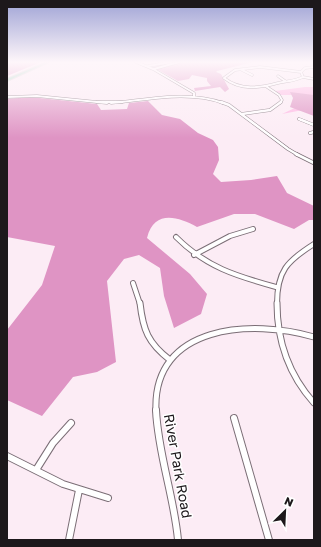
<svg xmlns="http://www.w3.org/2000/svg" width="321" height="547" viewBox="0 0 321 547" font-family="'Golos Text',sans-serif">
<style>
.green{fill:#feb7e3}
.forest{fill:#df94c4}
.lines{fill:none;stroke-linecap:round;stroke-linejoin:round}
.minor-far5-casing{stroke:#7b6e76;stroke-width:3}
.minor-far4-casing{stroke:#7b6e76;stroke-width:3.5}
.minor-far3-casing{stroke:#7b6e76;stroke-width:4.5}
.minor-far2-casing{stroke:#7b6e76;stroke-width:6}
.minor-far1-casing{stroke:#7b6e76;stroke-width:7}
.minor-casing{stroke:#7b6e76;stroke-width:8}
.major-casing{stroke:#d2d1d1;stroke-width:2}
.minor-far5{stroke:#fff;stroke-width:2}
.minor-far4{stroke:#fff;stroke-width:2.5}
.minor-far3{stroke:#fff;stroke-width:3}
.minor-far2{stroke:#fff;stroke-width:4}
.minor-far1{stroke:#fff;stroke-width:5}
.minor{stroke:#fff;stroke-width:6}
.major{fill:#96d7bc;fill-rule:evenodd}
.labels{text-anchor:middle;stroke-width:3;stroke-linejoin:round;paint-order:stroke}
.near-street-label{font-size:14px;fill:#1d181b;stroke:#fff}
</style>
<rect width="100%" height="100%" fill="#fcecf5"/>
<!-- green -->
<path class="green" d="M305 87H314V111L308 109 282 114 299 106 298 95H281L275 91Z"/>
<!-- forest -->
<path class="forest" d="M7 62H41L7 76Z
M174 62H253L217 71 216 72 221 74 229 89 225 92 220 87 195 91 194 88 211 86 207 81V78L192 75 189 79 178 81 153 67Z
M290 92 314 95V116L290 107 293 98Z
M30 97 97 104 101 110 127 109 129 103 148 101 162 115 180 119 198 133 213 140 218 147 219 160 213 174 221 182 251 180 277 176 287 193 314 206V220H309L294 229 255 214H234L197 227C177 216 154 210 147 238L190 274 207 294 201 314 174 328 164 296 160 268 139 255 124 259 107 281 116 362 97 372 73 377 42 416 7 400V330L42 285 55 246 7 237V99Z"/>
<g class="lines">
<defs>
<path id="minor-far5" d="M136 62 153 69 194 93V96
M313 62 314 64
M148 66 171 62
M260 67 301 72 303 77C295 81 287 81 278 83 259 88 241 91 224 78L235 70Z
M154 69 179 62
M242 70 252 75
M301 72 305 68 314 67
M278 76 285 81
M303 77 314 79
M267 87 279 95 282 100 280 103
M7 97 37 96 107 103
M111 103C147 100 188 90 223 103"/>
<path id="minor-far4" d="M97 102H122
M221 102 229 105 288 149 298 155
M242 114 270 110 281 102
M299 119 314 125
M310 133 314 132"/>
<path id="minor-far3" d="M296 154 314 163"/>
<path id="minor-far2" d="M176 237C206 267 236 276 276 287
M194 255 230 236 253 229
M133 283 140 304
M277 304C277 271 287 261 314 244"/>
<path id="minor-far1" d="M140 303C143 330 148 343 170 360
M277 303C277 341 289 375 314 403
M156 411C152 324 253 319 314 337"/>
<path id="minor" d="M156 410C158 454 174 496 178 540
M234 418 269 540
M7 456 63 484 108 498
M36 470 53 443 71 423
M69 540 79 490"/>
<path id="major" d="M47 62H49L7 81V79Z"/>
</defs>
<!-- minor-far5 casing -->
<use href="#minor-far5" class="minor-far5-casing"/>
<!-- minor-far4 casing -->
<use href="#minor-far4" class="minor-far4-casing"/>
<!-- minor-far3 casing -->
<use href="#minor-far3" class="minor-far3-casing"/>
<!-- minor-far2 casing -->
<use href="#minor-far2" class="minor-far2-casing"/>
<!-- minor-far1 casing -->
<use href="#minor-far1" class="minor-far1-casing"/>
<!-- minor casing -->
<use href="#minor" class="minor-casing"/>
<!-- major casing -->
<use href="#major" class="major-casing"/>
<!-- minor-far5 -->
<use href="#minor-far5" class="minor-far5"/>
<!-- minor-far4 -->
<use href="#minor-far4" class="minor-far4"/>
<!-- minor-far3 -->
<use href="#minor-far3" class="minor-far3"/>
<!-- minor-far2 -->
<use href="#minor-far2" class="minor-far2"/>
<!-- minor-far1 -->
<use href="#minor-far1" class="minor-far1"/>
<!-- minor -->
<use href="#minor" class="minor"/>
<!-- major -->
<use href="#major" class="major"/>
</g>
<!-- sky -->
<linearGradient id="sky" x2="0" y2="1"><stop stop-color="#9fa3d5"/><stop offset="0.45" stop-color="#fef6fa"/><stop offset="1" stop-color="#fef6fa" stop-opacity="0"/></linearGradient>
<rect width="321" height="138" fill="url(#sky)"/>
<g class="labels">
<!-- near-street labels -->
<g class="near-street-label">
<text transform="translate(178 466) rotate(80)" y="5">River Park Road</text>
</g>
</g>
<!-- border -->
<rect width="321" height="547" fill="none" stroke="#1d181b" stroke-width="16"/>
<!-- north arrow -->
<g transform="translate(285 511) rotate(24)" stroke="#ffffff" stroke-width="3" paint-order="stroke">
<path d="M0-3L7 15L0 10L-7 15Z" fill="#1d181b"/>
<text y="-6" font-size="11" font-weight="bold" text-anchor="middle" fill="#1d181b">N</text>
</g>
</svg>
